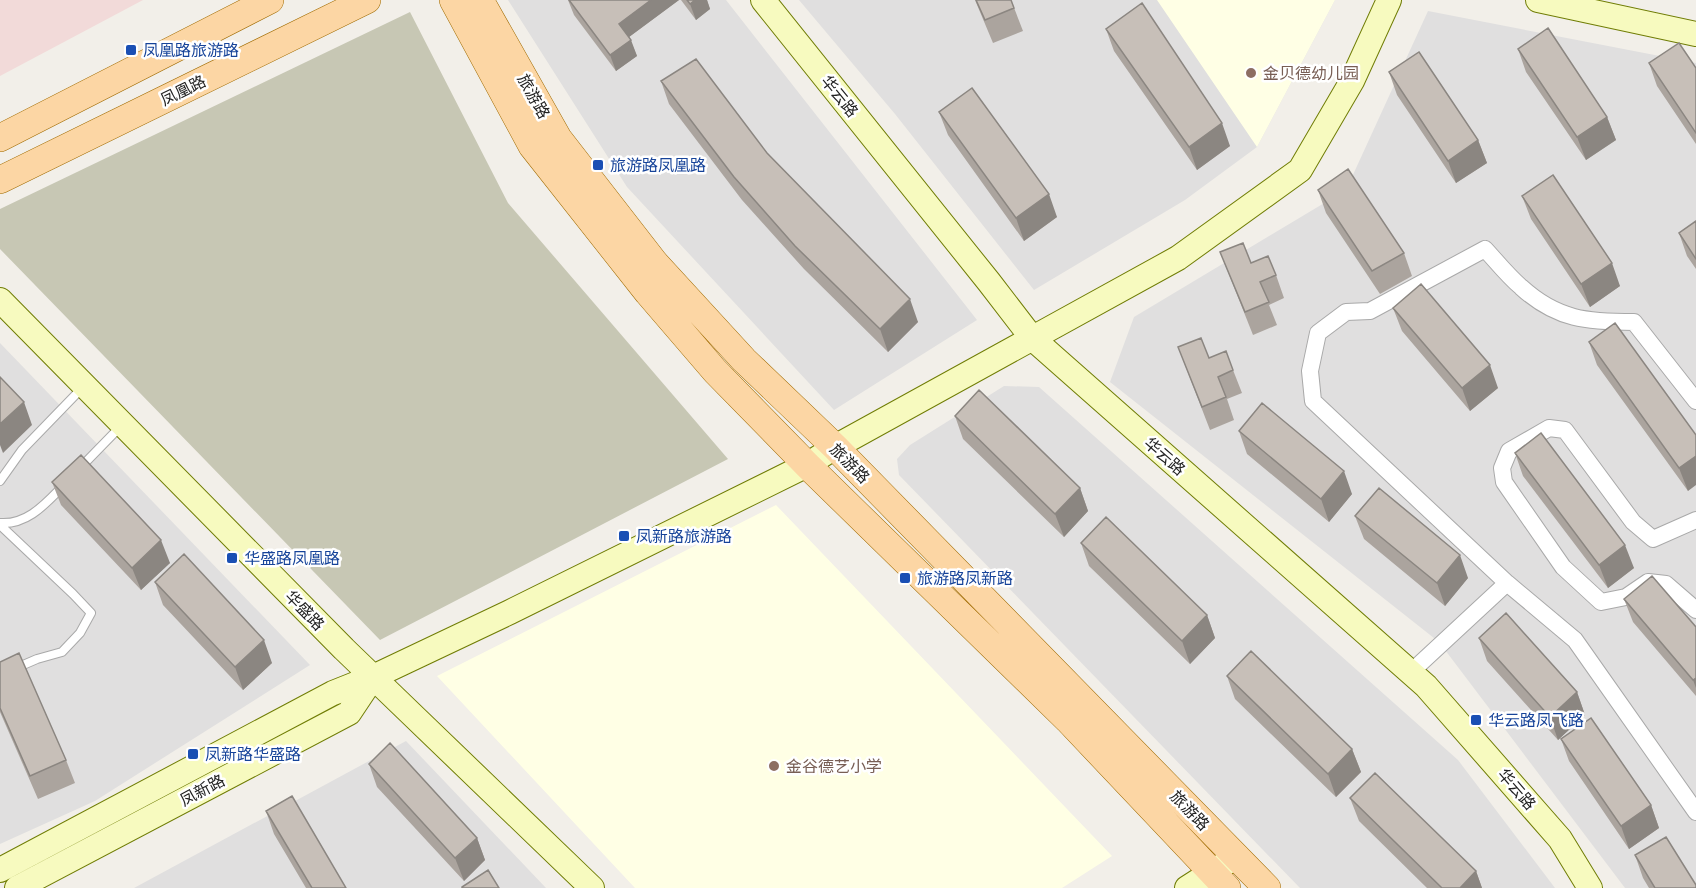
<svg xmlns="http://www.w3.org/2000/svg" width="1696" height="888" viewBox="0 0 1696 888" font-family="'Titillium Web','Noto Sans SC',sans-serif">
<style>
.residential{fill:#e0dfdf}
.commercial{fill:#f2dad9}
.education{fill:#ffffe5}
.construction{fill:#c7c7b4}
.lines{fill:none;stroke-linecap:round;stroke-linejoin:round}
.lane-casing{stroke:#a9a9a9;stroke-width:10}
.street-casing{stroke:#a9a9a9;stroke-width:18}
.secondary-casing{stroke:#707d05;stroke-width:26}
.primary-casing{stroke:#a06b00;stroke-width:28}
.lane{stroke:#fff;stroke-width:8}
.street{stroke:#fff;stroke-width:16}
.secondary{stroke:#f7fabf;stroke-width:24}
.primary{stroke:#fcd6a4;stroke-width:27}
.wall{fill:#aba49e}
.shaded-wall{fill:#8b8681}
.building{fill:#c7bfb8;stroke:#8b8681;stroke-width:1.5}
.transit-dot{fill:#1a4fb4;stroke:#fff;stroke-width:2}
.education-dot{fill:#8d6e63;stroke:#fff;stroke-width:2}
.labels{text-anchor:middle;stroke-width:5;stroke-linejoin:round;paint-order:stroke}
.transit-label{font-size:16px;fill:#164399;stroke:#fff;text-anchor:start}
.education-label{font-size:16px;fill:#785e54;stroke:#fff;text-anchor:start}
.street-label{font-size:16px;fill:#222;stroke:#fff}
</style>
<rect width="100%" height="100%" fill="#f2efe9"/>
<!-- residential -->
<path class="residential" d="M508 0H726L977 320 834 410 627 187Z
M799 0H1335L1257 147 1185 200 1034 290 895 114Z
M1428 11 1696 63V888H1625L1439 642 1110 382 1134 317 1346 190Z
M0 343 310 665 95 801 0 844Z
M1004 386 1039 387 1458 760 1555 888H1300L899 475 897 459 910 445Z
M406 741 546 888H134Z"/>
<!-- commercial -->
<path class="commercial" d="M0 0H143L0 76Z"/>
<!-- education -->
<path class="education" d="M1157 0H1335L1257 147Z
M776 505 1112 856 1062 888H635L437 676Z"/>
<!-- construction -->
<path class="construction" d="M410 12 508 203 728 459 380 640 0 249V209Z"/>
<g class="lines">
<defs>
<path id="lane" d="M79 469 120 427
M0 481 22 450 84 386
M0 523C28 525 46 503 64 485
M0 525 73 594 91 613 80 633 62 652 37 659 0 675"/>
<path id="street" d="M1696 520 1653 539 1633 522 1565 430 1549 428 1509 451 1502 468 1504 482 1563 567 1601 602 1626 597 1648 582 1666 584 1696 610
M1507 583 1313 401 1310 371 1318 333 1346 312 1370 311 1485 249C1497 262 1508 276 1521 287 1557 320 1588 322 1634 322L1696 401
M1411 672 1507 583 1575 640 1696 812"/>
<path id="secondary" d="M763 0 989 282 1032 338 1426 686 1560 839 1590 888
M1538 0 1696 34
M0 300 344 649 592 888
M0 870 333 693 373 677 510 612 807 465 835 447 1178 258 1300 170 1352 81 1389 0
M17 888 349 713 373 677
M1187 888 1226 863"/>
<path id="primary" d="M453 0 532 146 648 293 715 371 807 465 1068 720 1227 888
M480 0 558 138 655 263 744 360 835 447 1267 888
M0 138 270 0
M0 180 367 0"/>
</defs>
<!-- lane casing -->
<use href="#lane" class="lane-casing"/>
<!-- street casing -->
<use href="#street" class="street-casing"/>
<!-- secondary casing -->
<use href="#secondary" class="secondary-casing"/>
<!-- primary casing -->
<use href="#primary" class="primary-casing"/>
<!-- lane -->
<use href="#lane" class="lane"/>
<!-- street -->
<use href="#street" class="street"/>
<!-- secondary -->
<use href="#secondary" class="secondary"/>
<!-- primary -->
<use href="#primary" class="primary"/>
</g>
<!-- wall -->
<path class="wall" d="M568 0H679L629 37 637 56 616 71 574 15Z
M681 0H707L710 9 696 20Z
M975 0H1011L1023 31 993 43Z
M1106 29 1230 146 1197 170 1114 51Z
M1518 49 1607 117 1616 140 1586 160 1526 72Z
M1649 63 1696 68V144L1657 86Z
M1389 72 1478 140 1487 163 1456 183 1397 95Z
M661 81 767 153 918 322 888 352 804 269 742 200 669 104Z
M939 112 1057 217 1024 241 948 135Z
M1318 190 1404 253 1412 276 1380 294 1326 213Z
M1522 196 1620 286 1590 307 1531 219Z
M1696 221V269L1687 256 1679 233Z
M1220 252 1251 263 1276 275 1284 298 1269 305 1277 325 1253 335Z
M1393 308 1498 388 1470 411 1402 331Z
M1589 342 1696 435 1688 491 1597 365Z
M1178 347 1209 358 1233 370 1242 393 1227 399 1234 420 1210 430Z
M955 416 1080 488 1088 511 1064 537 963 439Z
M1239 431 1352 494 1329 522 1247 454Z
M1515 453 1634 568 1608 588 1523 476Z
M52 482 170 563 141 590 61 505Z
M1355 516 1468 578 1445 606 1364 539Z
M1081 543 1207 615 1215 638 1190 664 1089 566Z
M155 582 272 663 243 690 163 605Z
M1624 599 1696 627V696L1633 622Z
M1479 638 1577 692 1585 715 1558 740 1487 661Z
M0 662 66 760 75 783 38 799 0 712Z
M1227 676 1352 749 1361 772 1336 797 1235 699Z
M1561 739 1651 805 1659 828 1629 849 1569 761Z
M369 764 477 838 485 860 464 881 377 787Z
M1350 798 1476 871 1482 888H1427L1359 821Z
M266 811 346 888H306L274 834Z
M1635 855 1696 888H1649L1643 878Z"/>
<!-- shaded-wall -->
<path class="shaded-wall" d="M651 0H679L625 40 619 24Z
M695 0H707L710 9 696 20 690 4Z
M631 40 637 56 616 71 610 55Z
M1607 117 1616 140 1586 160 1577 137Z
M1222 123 1230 146 1197 170 1189 147Z
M1478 140 1487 163 1456 183 1448 161Z
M1049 194 1057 217 1024 241 1016 218Z
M1612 263 1620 286 1590 307 1581 284Z
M910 299 918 322 888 352 880 329Z
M1490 365 1498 388 1470 411 1462 388Z
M24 402 32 425 3 453 0 445V424Z
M1696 456V485L1688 491 1679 468Z
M1344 471 1352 494 1329 522 1321 499Z
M1080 488 1088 511 1064 537 1055 514Z
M161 540 170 563 141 590 132 568Z
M1625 545 1634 568 1608 588 1599 565Z
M1460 555 1468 578 1445 606 1437 583Z
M1207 615 1215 638 1190 664 1182 641Z
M264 640 272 663 243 690 235 667Z
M1696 678V688L1693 680Z
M1577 692 1585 715 1558 740 1550 717Z
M1352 749 1361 772 1336 797 1328 774Z
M1651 805 1659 828 1629 849 1621 826Z
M477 838 485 860 464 881 455 858Z
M1476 871 1482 888H1460Z"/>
<!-- building -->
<path class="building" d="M569 0H651L619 24 631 40 610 55Z
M687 0H695L690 4Z
M976 0H1011L1014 8 985 20Z
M1142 3 1222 123 1189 147 1106 29Z
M1548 28 1607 117 1577 137 1518 49Z
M1679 43 1696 68V133L1649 63Z
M1419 52 1478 140 1448 161 1389 72Z
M696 59 767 153 910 299 880 329 795 246 734 177 661 81Z
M972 88 1049 194 1016 218 939 112Z
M1348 169 1404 253 1372 271 1318 190Z
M1553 175 1612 263 1581 284 1522 196Z
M1696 221V259L1679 233Z
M1243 243 1251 263 1268 256 1276 275 1260 282 1269 302 1245 312 1220 252Z
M1421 284 1490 365 1462 388 1393 308Z
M1615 323 1696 435V456L1679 468 1589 342Z
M1201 338 1209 358 1226 351 1233 370 1218 377 1226 397 1202 407 1178 347Z
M0 377 24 402 0 424Z
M979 390 1080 488 1055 514 955 416Z
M1262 403 1344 471 1321 499 1239 431Z
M1541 433 1625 545 1599 565 1515 453Z
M81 455 161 540 132 568 52 482Z
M1379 488 1460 555 1437 583 1355 516Z
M1106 517 1207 615 1182 641 1081 543Z
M184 554 264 640 235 667 155 582Z
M1652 576 1696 627V678L1693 680 1624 599Z
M1506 613 1577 692 1550 717 1479 638Z
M1251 651 1352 749 1328 774 1227 676Z
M19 653 66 760 30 776 0 708V662Z
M1591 718 1651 805 1621 826 1561 739Z
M390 743 477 838 455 858 369 764Z
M1375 773 1476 871 1460 888H1442L1350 798Z
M292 796 346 888H312L266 811Z
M1666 837 1696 885V888H1655L1635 855Z
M488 870 499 888H462V887Z"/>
<!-- markers -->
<g class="transit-dot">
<rect x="125" y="44" width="12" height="12" rx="3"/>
<rect x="592" y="159" width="12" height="12" rx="3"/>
<rect x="618" y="530" width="12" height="12" rx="3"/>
<rect x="226" y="552" width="12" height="12" rx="3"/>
<rect x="899" y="572" width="12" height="12" rx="3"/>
<rect x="1470" y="714" width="12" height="12" rx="3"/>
<rect x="187" y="748" width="12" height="12" rx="3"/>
</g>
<g class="education-dot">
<circle cx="1251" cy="73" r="6"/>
<circle cx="774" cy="766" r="6"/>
</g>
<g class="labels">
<!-- transit labels -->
<g class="transit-label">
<text x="143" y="56">凤凰路旅游路</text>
<text x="610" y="171">旅游路凤凰路</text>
<text x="636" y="542">凤新路旅游路</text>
<text x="244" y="564">华盛路凤凰路</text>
<text x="917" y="584">旅游路凤新路</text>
<text x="1488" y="726">华云路凤飞路</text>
<text x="205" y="760">凤新路华盛路</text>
</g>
<!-- education labels -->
<g class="education-label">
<text x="1263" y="79">金贝德幼儿园</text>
<text x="786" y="772">金谷德艺小学</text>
</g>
<!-- street labels -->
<g class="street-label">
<text transform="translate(183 90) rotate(-26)" y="6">凤凰路</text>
<text transform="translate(534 96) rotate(61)" y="6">旅游路</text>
<text transform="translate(840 96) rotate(51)" y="6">华云路</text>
<text transform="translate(1165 456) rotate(41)" y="6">华云路</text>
<text transform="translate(850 463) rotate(45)" y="6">旅游路</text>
<text transform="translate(305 610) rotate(46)" y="6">华盛路</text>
<text transform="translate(1517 789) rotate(49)" y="6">华云路</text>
<text transform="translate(202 790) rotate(-28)" y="6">凤新路</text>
<text transform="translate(1190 810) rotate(46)" y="6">旅游路</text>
</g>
</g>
</svg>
